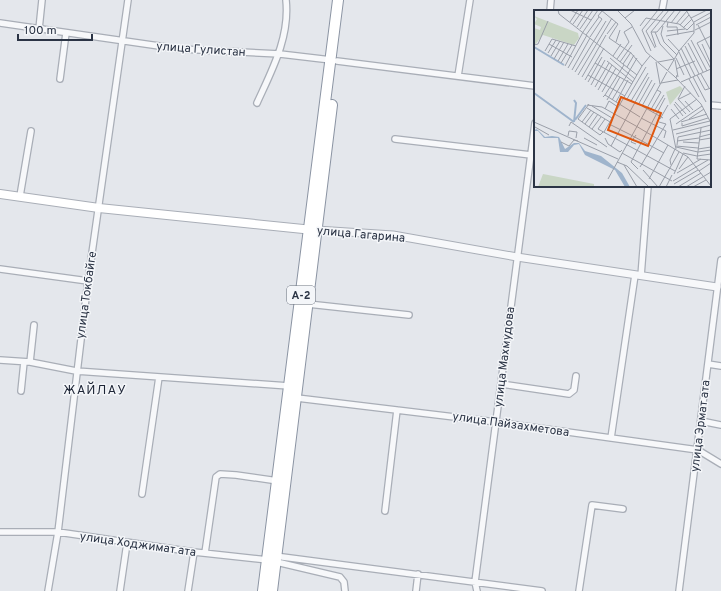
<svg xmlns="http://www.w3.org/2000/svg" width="721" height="591" viewBox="0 0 721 591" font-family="Overpass,sans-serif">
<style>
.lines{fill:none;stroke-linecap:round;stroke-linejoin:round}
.minor-casing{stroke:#a9aeb7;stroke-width:8}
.tertiary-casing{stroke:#a9aeb7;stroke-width:9}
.secondary-casing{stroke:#a9aeb7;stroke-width:10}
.trunk-casing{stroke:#8b94a3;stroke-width:12}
.minor{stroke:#f7f8fa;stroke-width:5.5}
.tertiary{stroke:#f7f8fa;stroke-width:7}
.secondary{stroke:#fff;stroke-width:8}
.trunk{stroke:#fff;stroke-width:10}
.labels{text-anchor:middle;stroke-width:3;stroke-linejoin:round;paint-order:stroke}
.shield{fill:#f4f6f9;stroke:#676e7b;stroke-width:1}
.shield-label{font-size:11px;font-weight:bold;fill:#2b3445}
.street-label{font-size:12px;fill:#2b3445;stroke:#f4f6f9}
.neighbourhood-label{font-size:13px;letter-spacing:1px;fill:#1d2536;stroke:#f4f6f9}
.inset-river{fill:none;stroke:#9fb4cc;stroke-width:2}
.inset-road{fill:none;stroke:#9a9fa9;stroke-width:1}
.view{fill:#df570f;fill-opacity:0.15;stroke:#df570f;stroke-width:2}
.inset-edge{fill:none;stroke:#2b3445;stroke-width:2}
</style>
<rect width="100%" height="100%" fill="#e4e7ec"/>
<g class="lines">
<defs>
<path id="minor" d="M550 11 551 0
M662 11 664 0
M0 23 180 49 280 54 331 60
M39 29 42 0
M337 61 535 86
M458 76 470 0
M60 79 66 33
M257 103C272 70 290 37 286 0
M710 105 721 106
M395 139 531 155
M20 196 31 131
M0 269 88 281
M641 276 648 186
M308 304 409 315
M0 360 30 362 76 371 289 386
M30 362 34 325
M708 364 721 366
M501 384 569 394 574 390 576 376
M21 391 24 362
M297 398 496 422 698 450 721 464
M701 421 721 425
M611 438 635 275
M142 494 159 377
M385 511 397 410
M0 532H58L194 552 268 560 340 577 344 582 345 591
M205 553 216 477 220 474 236 475 278 481
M275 556 542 591
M48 591 58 532 88 281 128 0
M120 591 127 543
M188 591 194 552
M416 591 418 574
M477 591 475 582 535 123
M579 591 592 505 623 509
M679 591 721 260"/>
<path id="tertiary" d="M317 230 393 235 517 257 717 287"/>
<path id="secondary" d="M0 194 99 208 313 230"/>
<path id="trunk" d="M263 591 338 0
M272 591 332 105"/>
</defs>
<!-- minor casing -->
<use href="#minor" class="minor-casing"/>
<!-- tertiary casing -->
<use href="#tertiary" class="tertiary-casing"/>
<!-- secondary casing -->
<use href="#secondary" class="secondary-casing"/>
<!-- trunk casing -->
<use href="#trunk" class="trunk-casing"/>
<!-- minor -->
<use href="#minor" class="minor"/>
<!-- tertiary -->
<use href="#tertiary" class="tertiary"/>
<!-- secondary -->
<use href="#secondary" class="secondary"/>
<!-- trunk -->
<use href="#trunk" class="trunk"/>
</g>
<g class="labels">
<!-- shield labels -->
<rect class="shield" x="287" y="286" width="28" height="18" rx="3"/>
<g class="shield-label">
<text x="301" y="299">A-2</text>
</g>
<!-- street labels -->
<g class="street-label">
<text transform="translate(201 49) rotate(4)" y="4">улица Гулистан</text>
<text transform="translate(361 234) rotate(5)" y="4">улица Гагарина</text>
<text transform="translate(86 295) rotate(-82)" y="4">улица Токбайге</text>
<text transform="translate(504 357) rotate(-83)" y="4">улица Махмудова</text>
<text transform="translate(511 424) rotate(8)" y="4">улица Пайзахметова</text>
<text transform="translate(700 426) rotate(-83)" y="4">улица Эрмат ата</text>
<text transform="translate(138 544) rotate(8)" y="4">улица Ходжимат ата</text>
</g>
<!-- neighbourhood labels -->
<g class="neighbourhood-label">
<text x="95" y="394">ЖАЙЛАУ</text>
</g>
</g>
<!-- overview -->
<g transform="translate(534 10)">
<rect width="177" height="177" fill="#e4e7ec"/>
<path d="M0 6 44 23 45 28 40 35 9 25 0 36V18L6 20 7 17 0 14 3 9ZM146 76 149 79 136 95 132 82ZM9 164 60 174V177H4Z" fill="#c9d6c5"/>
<path d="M2 119 4 120 11 127 18 126 25 127 31 139 40 133H45L51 141 67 146 88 163 96 177H91L81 160 51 145 45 134 40 135 34 142H26L24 128H10L4 121H0Z" fill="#9fb4cc"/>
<path class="inset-river" d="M0 37 30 55M0 83 40 112M40 90 42 93 40 112M41 110 52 95"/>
<path class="inset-road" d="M24 0 25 4 103 65M36 0 57 10M67 0 84 14 75 28 97 43 108 56M83 0 97 14 112 42 140 66 142 68 143 65M91 8 101 0M157 8 173 0M36 12 44 0M134 12 133 17H143L144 25M160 12 176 3M137 13 147 0M39 14 49 0M142 14 153 1M146 15 155 5M162 15 177 7M164 15 177 41M106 16 112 8 145 14 153 20 160 13M129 16 127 24 130 32 143 45M43 17 54 0M149 18 158 9M46 19 59 0M161 20 177 12M133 21 151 19M49 22 64 0M117 22H123L141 0M121 22 126 34 140 49M73 24 82 12M52 25 65 7M132 26 160 21M56 27 68 9 64 6 68 1M134 29 145 41M157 30 173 61M82 32 86 20M154 33 169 62M15 34 38 47M168 34 177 54M0 35 4 34 14 11M151 36 165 64M122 37 117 22 135 0M121 38 112 21 130 0M147 38 161 66M11 41 18 29 42 36M117 41 108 20 124 0M145 42 157 68M14 43 22 30M17 46 26 31M79 46 87 34M76 48 101 69M142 48 150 65M20 49 30 32M83 49 95 32 90 22 98 17M141 50 144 67M24 51 34 34M73 51 99 72M86 52 98 35M122 52 126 74M124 52 140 49M27 53 38 35M61 53 98 74M89 54 97 42M31 56 49 22M93 57 100 45M34 58 53 25M142 59 161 51M177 59 163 33 177 26M38 60 56 28M96 60 103 48M134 60 145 41 160 23V13L152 0M41 62 72 11M167 64 175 78M44 65 78 8M54 65 91 86M163 65 171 80 177 78M48 67 72 25M159 67 172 92M142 68 167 94 177 113M155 69 165 87M51 70 70 38M54 72 68 47M147 72 177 59M121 73 108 96 129 108M127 73 144 70M57 75 71 50M151 76 144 89 156 102M61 77 75 53M64 80 78 55M68 82 82 58M71 85 90 55M69 87 71 85 106 107M93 89 112 57M145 89 157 83M73 90 86 67M78 90 96 60M97 91 114 63M151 91 159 100M82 92 94 70M141 92 152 104M55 94 44 109 66 125 69 122M140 94 149 106M53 95 68 97 102 116M104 95 118 70M58 96 78 108M53 98 76 112M71 99 75 91 84 97M137 99 145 109M116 101 127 82 123 80M119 103 130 85M107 108 132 121 130 128M126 109 134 95M155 109 170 99M0 112 84 149M48 112 57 100M147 112 173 104M148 113V116L174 108M51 114 60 102M75 114 97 125M142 114 168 96M35 116 37 112 73 137M102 116 154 147 177 176M1 117 15 125M55 117 64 104M167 118 163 149 177 150M58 119 67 107M64 119 141 161M64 119 71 109M139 120 176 111M70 122 108 56 116 46M142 124 177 115M97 125 130 143M34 126 35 121 43 122 42 128M165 127 177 124M50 128 63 135M71 128 74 134 86 142 88 140M165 130 177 128M143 131 165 128M27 132 35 136 40 130 44 131M149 132 165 133M102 134 97 132 102 125M143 135 144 127 177 120M77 136 115 67M142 136 164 138M142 137 164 142 177 140M142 139 136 109 163 89M164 139 177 137M88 143 138 171M149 143 163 146 177 144M83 152 93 156 115 177M90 155 103 177M137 155 136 150 141 139M106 157 132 114 125 112M162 157 174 150M104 159 97 152 131 88M145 159 154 147M109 160 124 177M165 161 177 153M143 163 167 149M140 164 149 144M74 169 133 62M115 169 134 135M139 171 162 157M140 174 164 160M125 177 145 142M132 177 138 165M144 177 167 163M152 177 177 162M159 177 172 170"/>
<path class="view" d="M87 87 127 103 114 136 74 120Z"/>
<rect width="177" height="177" class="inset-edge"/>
</g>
<!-- scale -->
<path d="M18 34v6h74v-6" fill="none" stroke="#2b3445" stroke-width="2"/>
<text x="24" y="34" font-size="12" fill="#2b3445" stroke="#f4f6f9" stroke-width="3" paint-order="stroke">100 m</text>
</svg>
